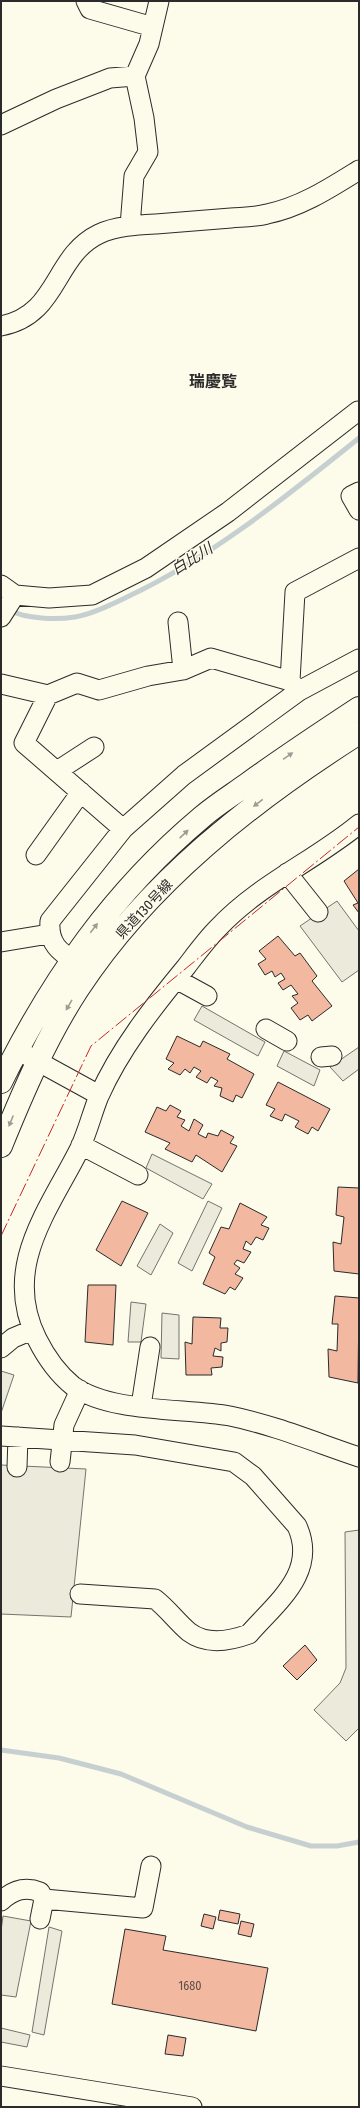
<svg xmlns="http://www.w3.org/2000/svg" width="360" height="2108" viewBox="0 0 360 2108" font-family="'Fira Sans Condensed','Noto Sans JP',sans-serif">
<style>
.parking{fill:#eceadb;stroke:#74746e}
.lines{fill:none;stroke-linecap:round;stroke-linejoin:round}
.stream{stroke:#c7d0d0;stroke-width:5}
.building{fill:#f2b8a0;stroke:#2b2b2b}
.minor-casing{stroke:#2b2b2b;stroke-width:21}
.major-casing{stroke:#2b2b2b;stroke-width:24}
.minor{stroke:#fdfbea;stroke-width:19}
.major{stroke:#fdfbea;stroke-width:22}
.power{stroke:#c62828;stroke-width:1;stroke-dasharray:14 3 2 3;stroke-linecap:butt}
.oneway{fill:#9e9d94}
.labels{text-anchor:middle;stroke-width:3;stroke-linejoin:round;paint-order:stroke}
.number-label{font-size:12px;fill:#5d4e48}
.street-label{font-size:14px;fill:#2b2b2b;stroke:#fdfbea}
.water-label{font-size:15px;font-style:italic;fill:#2b2b2b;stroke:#fdfbea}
.quarter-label{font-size:16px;font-weight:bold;fill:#2b2b2b;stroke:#fdfbea}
</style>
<rect width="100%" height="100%" fill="#fdfbea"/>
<!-- parking -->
<path class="parking" d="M337 901 359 931V970L342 982 300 926Z
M202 1006 265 1042 258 1056 194 1020Z
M359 1047V1069L343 1081 330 1067Z
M284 1051 320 1070 314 1086 277 1066Z
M152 1154 212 1184 203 1199 146 1168Z
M208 1201 222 1208 192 1271 178 1263Z
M160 1224 173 1233 151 1275 137 1266Z
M131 1302 146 1304 141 1342H128Z
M162 1313 179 1315V1359L161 1358Z
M1 1371 14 1375 1 1413Z
M1 1465 86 1469 71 1617 1 1614Z
M359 1530V1728L346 1741 314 1710 340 1683 346 1668 345 1532Z
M3 1916 31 1921 16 1997 1 1995V1931Z
M49 1927 62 1931 44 2035 32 2032Z
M1 2028 30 2035 27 2047 1 2042Z"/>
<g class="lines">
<!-- stream -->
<path class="stream" d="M9 610C26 619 56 620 75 617 93 614 112 604 129 596 212 557 288 495 359 438
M1 1750 59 1758 121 1774 247 1827 311 1846H337L359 1842"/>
</g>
<!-- building -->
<path class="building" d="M359 869V913L353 905 358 903 344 881Z
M278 936 295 956 300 953 317 976 312 981 332 1006 312 1021 308 1015 300 1020 291 1008 298 1003 292 996 298 994 291 985 283 990 278 983 285 979 281 973 275 977 272 971 265 975 258 964 266 959 259 951Z
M177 1036 200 1047 203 1041 230 1054 227 1059 254 1074 242 1098 236 1095 233 1102 220 1096 222 1088 214 1086 218 1081 211 1077 207 1083 196 1077 201 1071 194 1067 190 1073 185 1069 180 1075 168 1069 174 1063 166 1059Z
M278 1082 330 1109 318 1131 312 1127 308 1134 295 1127 299 1121 285 1114 282 1121 270 1116 275 1109 266 1105Z
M170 1105 181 1111 177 1117 185 1120 181 1126 189 1131 194 1119 203 1125 198 1134 206 1138 208 1133 218 1136 221 1130 234 1137 230 1143 237 1146 222 1172 196 1155 192 1162 165 1149 170 1143 145 1132 157 1107 166 1111Z
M338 1187 359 1188V1274L334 1271 333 1242 341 1244 344 1217 336 1215Z
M122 1201 148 1213 121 1266 96 1250Z
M240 1203 267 1217 261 1225 269 1228 263 1240 256 1237 251 1245 246 1241 243 1249 251 1252 244 1263 237 1260 234 1264 240 1268 235 1274 243 1278 235 1290 230 1287 225 1294 203 1284 215 1257 209 1253 221 1227 229 1229Z
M88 1285H116L113 1345 85 1342Z
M335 1296 359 1298 358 1383 329 1377 328 1349 337 1351 338 1324H332Z
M193 1317 221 1318 220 1328H228L227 1342 221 1343V1351L215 1348 213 1356 223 1357 222 1367 211 1368 212 1375H186L185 1342 192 1344Z
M305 1645 317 1660 297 1680 283 1666Z
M220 1910 240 1914 238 1924 218 1920Z
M204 1914 216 1917 213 1929 201 1926Z
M241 1921 254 1924 251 1937 238 1934Z
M125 1929 166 1936 163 1950 268 1968 256 2031 112 2004Z
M168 2035 186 2038 183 2056 165 2054Z"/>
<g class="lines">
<defs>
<path id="minor" d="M86 1 90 9 153 27
M1 125 56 99 110 78 135 76 149 44 159 1
M130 226 134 176 148 152 144 118 135 76
M1 326C59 315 53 256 99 234 116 226 137 225 156 224 181 222 206 220 231 218 243 217 256 217 267 214 301 207 330 188 359 170
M359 492 351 496 359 510
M1 585 15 595
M1 617 15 595 49 598 92 595 146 568 228 512 358 411
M178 622 183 670
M1 684 48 695
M298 690 290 681 295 592 359 558
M57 771 94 747
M359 824C314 861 258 885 218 928 206 940 196 954 186 967 153 1007 120 1049 99 1096 92 1113 88 1131 80 1148 49 1210 1 1267 37 1339 46 1357 57 1373 73 1386 110 1413 185 1408 230 1416 274 1425 317 1443 359 1457
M123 829 24 743 48 695 77 683 99 690 148 676 183 670 211 658 290 681
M36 855 81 792
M287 873 318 912
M1 942 49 934
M84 968C64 954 48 948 50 921L123 829 184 775 299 691 359 659
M176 979 207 996
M266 1029 287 1041
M17 1050 99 1095
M321 1057 332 1056
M81 1145 138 1175
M1 1348 13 1338 32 1330
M141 1406 150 1347
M1 1436 135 1445 234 1462 253 1476 297 1526C318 1572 277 1602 249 1634 230 1641 206 1645 189 1632 177 1622 168 1609 155 1599L80 1594
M60 1462 64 1425 80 1390
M17 1467 18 1437
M44 1899 143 1908 151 1866
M1 1901C13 1890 25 1886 40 1892L44 1899 40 1919
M1 2076 192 2107"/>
<path id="major" d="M1 1082C52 979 114 891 202 817 216 805 232 795 246 785 283 758 321 733 359 708
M1 1146C23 1092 46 1038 78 989 148 882 252 801 359 733"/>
</defs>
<!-- minor casing -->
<use href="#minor" class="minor-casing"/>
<!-- major casing -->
<use href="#major" class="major-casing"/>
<!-- minor -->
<use href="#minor" class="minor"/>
<!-- major -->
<use href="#major" class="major"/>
<!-- power -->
<path class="power" d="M1 1236 91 1046 359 827"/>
</g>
<!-- one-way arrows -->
<defs><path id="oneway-solid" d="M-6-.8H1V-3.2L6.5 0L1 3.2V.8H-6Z"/></defs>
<g class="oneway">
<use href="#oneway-solid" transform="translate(288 756) rotate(-34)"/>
<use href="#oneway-solid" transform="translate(258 803) rotate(142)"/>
<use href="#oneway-solid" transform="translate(184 834) rotate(-43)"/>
<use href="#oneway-solid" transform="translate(94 928) rotate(-53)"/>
<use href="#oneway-solid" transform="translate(69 1005) rotate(120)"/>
<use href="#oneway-solid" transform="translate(11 1121) rotate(112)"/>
</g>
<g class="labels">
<!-- number labels -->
<g class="number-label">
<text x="190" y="1990">1680</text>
</g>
<!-- street labels -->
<g class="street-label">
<text transform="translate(144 909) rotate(-47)" y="5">県道130号線</text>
</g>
<!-- water labels -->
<g class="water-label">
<text transform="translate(192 559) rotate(-32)" y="5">白比川</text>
</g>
<!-- quarter labels -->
<g class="quarter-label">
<text x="213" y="387">瑞慶覧</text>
</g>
</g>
<!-- border -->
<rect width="360" height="2108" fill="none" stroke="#2b2b2b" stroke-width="4"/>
</svg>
